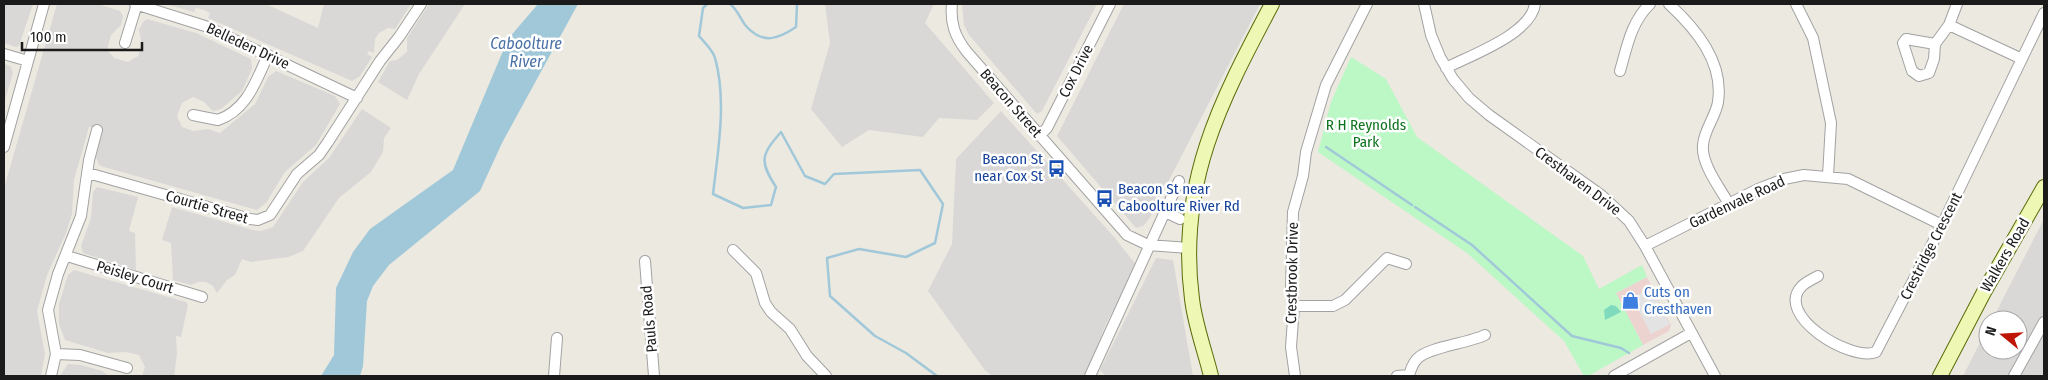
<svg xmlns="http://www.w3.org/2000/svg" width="2048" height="380" viewBox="0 0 2048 380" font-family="'Fira Sans Condensed',sans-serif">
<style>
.residential{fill:#d9d8d7}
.commercial{fill:#edd3cf}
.park{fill:#bcf7c6}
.pitch{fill:#7fdabe}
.parking{fill:#e3e3e3}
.water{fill:#a1c8d9}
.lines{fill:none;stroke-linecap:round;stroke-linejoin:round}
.stream{stroke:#a1c8d9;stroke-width:2.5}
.street-casing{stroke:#a2a2a2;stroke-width:12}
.secondary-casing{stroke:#596c07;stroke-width:16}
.street{stroke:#fff;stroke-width:10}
.secondary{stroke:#eef7b3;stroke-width:14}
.labels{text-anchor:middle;stroke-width:5;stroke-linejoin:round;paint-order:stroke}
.street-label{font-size:15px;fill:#1b1b1b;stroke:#fff}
.park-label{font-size:15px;fill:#0e731f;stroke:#fff}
.transit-label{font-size:15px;fill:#164399;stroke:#fff;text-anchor:end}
.shop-label{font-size:15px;fill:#366cbe;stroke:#fff;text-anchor:start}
.water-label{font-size:16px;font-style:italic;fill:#4b71a6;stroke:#fff}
</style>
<rect width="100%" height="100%" fill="#ece9e0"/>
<!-- residential -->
<path class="residential" d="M4 4H33L19 46 16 47 4 43Z
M57 4H98L120 11 123 16 121 25 111 35 107 50 114 58 128 62 138 56 142 46 139 30 143 22 147 19 196 33 251 59 252 69 242 91 221 109 213 111 204 102 193 97 182 103 177 116 182 127 193 131 208 129 220 133 255 104 268 77 276 71 335 96 340 104 316 145 285 172 266 203 257 210 104 167 99 165 96 157 103 130 89 127 74 180 72 214 66 233 47 275 37 311 45 354 41 376H4V188Z
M165 4H266L318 28 324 4H411L395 29 388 28 379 33 375 39 374 53 369 51 367 54 372 57 360 76 352 81 208 18 210 13 204 10 196 8 194 12Z
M429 4H465L419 74 407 100 378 82 390 61 397 60 407 52V38Z
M825 4H934L925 23 994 103 977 120 939 118 923 137 869 130 842 147 811 109 830 43Z
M962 4H1097L1042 111 1037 114 969 35 964 25Z
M1124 4H1260L1149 219 1143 226 1136 228 1057 136Z
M4 63 11 67 13 73 4 103Z
M362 109 391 128 384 138 383 152 371 172 339 198 303 251 288 257 251 262 242 259 235 275 227 280 217 293 213 286 206 282H198L191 285 173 280 171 243 162 240 172 207 253 230 261 231 273 227 303 182 329 158Z
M1001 111 1115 238 1137 266 1106 324 1088 371 1093 376H992L984 369 928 291 952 244 956 159Z
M97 187 138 197 129 231 135 233 136 270 83 253 81 246 91 218 93 192Z
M2044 219V376H1963L1988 327V350H2018V320H1992Z
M1156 258 1173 260 1193 376H1106L1100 370Z
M74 270 186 302 188 305 181 337 176 336 177 354 174 376H142L145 367 139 355 126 352 108 353 65 340 59 324V304L68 275Z
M68 364 81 365 102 371 109 376H60Z"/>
<!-- commercial -->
<path class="commercial" d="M1647 277 1671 325 1669 331 1643 345 1616 293Z"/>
<!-- park -->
<path class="park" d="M1351 57 1386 79 1417 137 1583 256 1599 289 1642 265 1647 277 1616 293 1643 345 1588 376H1584L1564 341 1467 253 1318 152 1331 102Z"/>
<!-- pitch -->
<path class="pitch" d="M1611 305 1616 306 1621 312 1605 320 1604 310Z"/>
<!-- parking -->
<path class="parking" d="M1651 288 1670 324 1651 334 1632 298Z"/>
<!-- water -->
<path class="water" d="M538 4H578L502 143 480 191 389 265 373 286 367 301 363 366 360 376H321L334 355 336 288 353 252 370 229 453 170 508 39Z"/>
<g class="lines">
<!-- stream -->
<path class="stream" d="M707 4 703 8 699 36C704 42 713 50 715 58 727 100 718 151 713 194L743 208 771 205 776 187C759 161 761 155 781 132L805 176 825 184 834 174 920 170 943 204 935 243 906 257 859 249 827 258 830 296 875 336 906 353 937 376
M730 4C738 10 740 19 746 26 763 45 778 39 796 27L797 4
M1326 147 1412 205
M1415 207 1472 245 1572 336 1621 348 1629 353"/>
<defs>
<path id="street" d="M135 4 205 26 357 98
M952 4C950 23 955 37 967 52L1127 235 1148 245 1189 248
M1424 4 1431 35 1440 57 1453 79 1469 98 1489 115 1601 195 1629 221 1645 246 1715 376
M1669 4C1696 29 1724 62 1718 102 1716 116 1704 130 1703 145 1701 164 1720 188 1729 204
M1796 4 1813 38 1831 123 1828 176
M1949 25 1957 4
M125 43 137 4
M1935 44 1906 39 1903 43 1912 71 1919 76 1929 73 1934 59 1935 44 1949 25 2022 59
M4 54 28 61
M1446 68C1471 55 1531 34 1535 4
M1620 71C1627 47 1631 22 1650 4
M193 115 218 120C247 110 256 81 268 55
M1039 136 1047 128 1110 4
M4 147 44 4
M88 173 250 219 258 220 270 215 297 174 319 155 328 142 380 61 399 37 421 4
M1163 211 1180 219
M1645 246 1758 189 1784 179 1804 175 1848 179 1942 225
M733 250 756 273 765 303 771 312 790 329 807 356 826 376
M67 256 202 297
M645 261 654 376
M1818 276C1813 279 1806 282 1802 286 1773 315 1851 362 1876 352L1942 225 2044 13
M1294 306H1333L1345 300 1387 258 1406 264
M56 354 80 355 127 368
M51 376 56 354 48 310 58 274 81 216 89 160 97 130
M554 376 557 338
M1090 376 1179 181
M1295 376 1291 347 1294 306 1291 289 1293 212 1303 176 1306 152 1326 85 1367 4
M1397 376 1409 375C1411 369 1413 362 1418 358 1429 347 1469 343 1485 335
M1614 376 1691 333
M2014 376 2044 322"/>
<path id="secondary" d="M1211 376C1205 351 1195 325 1192 299 1177 184 1220 102 1272 4
M1940 376 1984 292 2044 187"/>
</defs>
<!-- street casing -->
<use href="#street" class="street-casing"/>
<!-- secondary casing -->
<use href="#secondary" class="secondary-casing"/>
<!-- street -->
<use href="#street" class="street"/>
<!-- secondary -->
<use href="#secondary" class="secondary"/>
</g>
<!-- icons -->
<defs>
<symbol id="bus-bare" viewBox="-9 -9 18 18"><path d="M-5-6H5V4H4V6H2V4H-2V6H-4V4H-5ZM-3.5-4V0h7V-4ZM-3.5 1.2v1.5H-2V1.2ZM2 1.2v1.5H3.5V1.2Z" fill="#1a4fb4" stroke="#fff" stroke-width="2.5" paint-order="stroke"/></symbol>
<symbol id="shop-bare" viewBox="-9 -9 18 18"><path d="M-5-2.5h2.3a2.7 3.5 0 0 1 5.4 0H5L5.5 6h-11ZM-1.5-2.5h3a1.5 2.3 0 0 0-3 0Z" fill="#3f7fe0" stroke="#fff" stroke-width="2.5" paint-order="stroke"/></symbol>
</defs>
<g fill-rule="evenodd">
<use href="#bus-bare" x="1044" y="156" width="25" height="25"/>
<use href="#bus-bare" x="1092" y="186" width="25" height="25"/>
<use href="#shop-bare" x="1618" y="288" width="25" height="25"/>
</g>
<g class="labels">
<!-- street labels -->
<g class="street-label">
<text transform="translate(248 46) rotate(25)" y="5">Belleden Drive</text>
<text transform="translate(1076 71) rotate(-63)" y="5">Cox Drive</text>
<text transform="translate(1011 103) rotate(49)" y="5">Beacon Street</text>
<text transform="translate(1578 181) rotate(37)" y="5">Cresthaven Drive</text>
<text transform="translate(1737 202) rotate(-25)" y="5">Gardenvale Road</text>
<text transform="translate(207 207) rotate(16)" y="5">Courtie Street</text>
<text transform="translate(1931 246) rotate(-63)" y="5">Crestridge Crescent</text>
<text transform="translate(2005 255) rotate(-60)" y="5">Walkers Road</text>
<text transform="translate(1292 273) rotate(-89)" y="5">Crestbrook Drive</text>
<text transform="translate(135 277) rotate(17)" y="5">Peisley Court</text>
<text transform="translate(649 319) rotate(-95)" y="5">Pauls Road</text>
</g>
<!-- park labels -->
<g class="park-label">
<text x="1366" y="130">R H Reynolds<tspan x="1366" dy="17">Park</tspan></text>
</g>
<!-- transit labels -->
<g class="transit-label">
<text x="1043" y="164">Beacon St<tspan x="1043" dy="17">near Cox St</tspan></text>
<text x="1118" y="194" text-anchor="start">Beacon St near<tspan x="1118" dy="17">Caboolture River Rd</tspan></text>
</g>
<!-- shop labels -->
<g class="shop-label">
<text x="1644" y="297">Cuts on<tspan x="1644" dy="17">Cresthaven</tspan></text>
</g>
<!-- water labels -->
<g class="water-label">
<text x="526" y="49">Caboolture<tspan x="526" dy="18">River</tspan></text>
</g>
</g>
<!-- border -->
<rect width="2048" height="380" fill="none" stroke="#1b1b1b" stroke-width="10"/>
<!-- north arrow -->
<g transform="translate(2003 335) rotate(288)"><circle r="24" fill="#ffffff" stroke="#a4a4a4"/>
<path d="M0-4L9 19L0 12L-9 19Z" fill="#bf1506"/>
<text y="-8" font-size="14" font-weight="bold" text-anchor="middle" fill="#1b1b1b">N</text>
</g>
<!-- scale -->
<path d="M22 42v8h120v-8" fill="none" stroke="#1b1b1b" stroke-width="2.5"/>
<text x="30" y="42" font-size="15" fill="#1b1b1b" stroke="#ffffff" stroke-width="4" paint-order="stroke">100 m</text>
</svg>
